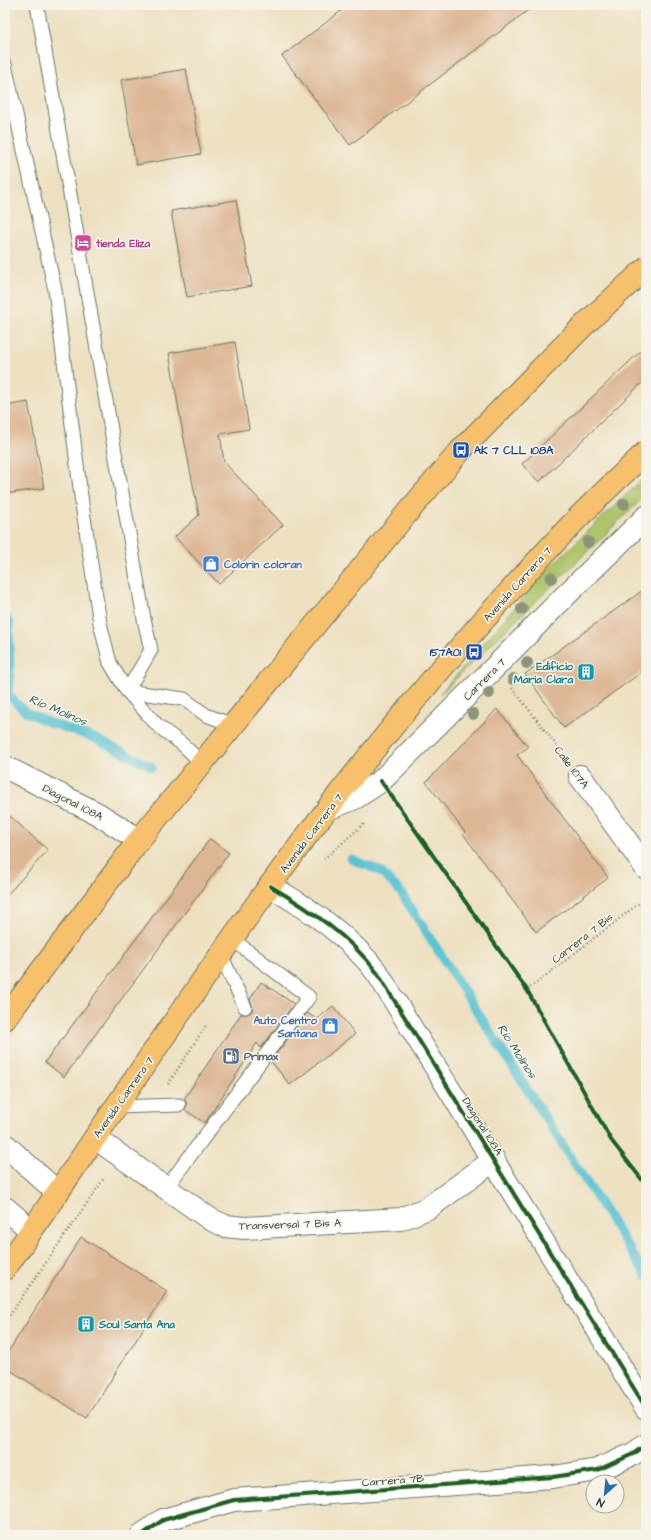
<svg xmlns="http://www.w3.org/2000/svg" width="651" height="1540" viewBox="0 0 651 1540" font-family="'Architects Daughter',sans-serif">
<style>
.green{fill:#aec56a;stroke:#66814f}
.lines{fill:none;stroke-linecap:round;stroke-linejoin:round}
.stream{stroke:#58c3d3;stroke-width:9}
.building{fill:#ddb795}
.lane-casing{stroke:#677665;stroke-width:15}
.street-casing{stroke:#677665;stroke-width:24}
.primary-casing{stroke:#677665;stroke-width:24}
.path{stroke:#677665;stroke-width:2.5;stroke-dasharray:1 3;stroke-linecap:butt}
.lane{stroke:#fff;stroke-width:13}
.street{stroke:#fff;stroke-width:22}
.primary{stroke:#f7c06c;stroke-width:22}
.cycleway-casing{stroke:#f7f3e8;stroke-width:6}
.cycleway{stroke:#1b5e20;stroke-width:4}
.tree{fill:#8c9579}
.labels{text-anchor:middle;stroke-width:3.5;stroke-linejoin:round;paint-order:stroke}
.hotel-label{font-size:11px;font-weight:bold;fill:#b23c85;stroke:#f7f3e8;text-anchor:start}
.transit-label{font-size:11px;font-weight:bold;fill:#164399;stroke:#f7f3e8;text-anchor:start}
.shop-label{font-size:11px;font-weight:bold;fill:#366cbe;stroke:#f7f3e8;text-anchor:start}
.street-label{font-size:11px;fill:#1f3d34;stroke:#f7f3e8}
.culture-label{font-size:11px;font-weight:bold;fill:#0d838f;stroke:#f7f3e8;text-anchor:end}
.service-label{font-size:11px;font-weight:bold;fill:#4e5e75;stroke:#f7f3e8;text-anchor:start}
.water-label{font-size:12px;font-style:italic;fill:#2d5e5c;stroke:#f7f3e8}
</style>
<rect width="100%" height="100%" fill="#f7f3e8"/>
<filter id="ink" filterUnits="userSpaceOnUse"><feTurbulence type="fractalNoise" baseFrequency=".025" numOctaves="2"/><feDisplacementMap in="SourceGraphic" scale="8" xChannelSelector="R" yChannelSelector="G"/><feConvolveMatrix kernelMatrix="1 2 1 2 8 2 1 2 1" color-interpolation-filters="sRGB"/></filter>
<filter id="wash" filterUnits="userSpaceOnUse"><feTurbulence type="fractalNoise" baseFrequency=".012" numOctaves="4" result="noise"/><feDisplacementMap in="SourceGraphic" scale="16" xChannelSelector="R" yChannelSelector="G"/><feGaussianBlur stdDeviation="0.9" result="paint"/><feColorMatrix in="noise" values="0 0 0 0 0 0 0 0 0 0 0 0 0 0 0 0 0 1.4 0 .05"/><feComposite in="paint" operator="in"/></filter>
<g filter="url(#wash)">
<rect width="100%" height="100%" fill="#ede0c0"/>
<!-- green -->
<path class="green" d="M646 476V495L440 694 548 569Z"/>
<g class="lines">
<!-- stream -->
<path class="stream" d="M5 617 9 623 10 669 8 695 26 712 48 722 94 738 152 767
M351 859 380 871 400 891 646 1275"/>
</g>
<g id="blocks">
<!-- building -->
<path class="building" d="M349 5H535L350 145 282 56Z
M186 69 201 154 136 165 121 80Z
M236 200 252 286 187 297 171 211Z
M235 342 249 429 220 434 224 462 283 525 219 584 175 537 199 515 184 439 169 353Z
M646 346V379L539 482 522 464Z
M28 402 44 488 5 494V406Z
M646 588V669L564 728 525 674Z
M497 709 528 747 517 755 608 878 536 932 463 834 465 832 426 782Z
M5 812 48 850 5 897Z
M210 839 229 853 64 1077 45 1062Z
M261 982 294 1004 261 1048 257 1043 205 1123 185 1110 187 1104 184 1099 241 1014H248L252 1011 253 1007 250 999Z
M333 1006 355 1034 290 1085 271 1061 307 1013 317 1019Z
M81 1237 167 1291 87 1418 5 1367V1357Z"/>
</g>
</g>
<g filter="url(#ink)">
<use href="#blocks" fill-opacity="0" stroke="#677665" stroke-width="1"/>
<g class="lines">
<defs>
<path id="lane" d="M37 5 144 619 151 650 127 691 184 699 206 715 233 725
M5 65 55 290 82 504 100 623 110 663 127 691 158 726 182 744 202 763
M221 955 245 1007
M116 1107 179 1105
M166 1188 309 997 232 939"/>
<path id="street" d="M5 767 98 814 139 840
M580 776 646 868
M328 809 355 798 381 781 495 667 565 596 646 517
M270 886C309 909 351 937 378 974L646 1408
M95 1138 210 1219 225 1226 245 1228 401 1219 428 1208 494 1160
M5 1145 57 1192
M5 1208 31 1230
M142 1535 163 1520 234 1500 553 1477 598 1470 633 1454 646 1445"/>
<path id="primary" d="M5 1019 139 840 397 525 461 450 583 326 646 268
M5 1269C87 1151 165 1032 248 916 346 778 455 647 571 525 595 500 621 476 646 452"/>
</defs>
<!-- lane casing -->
<use href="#lane" class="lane-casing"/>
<!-- street casing -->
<use href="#street" class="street-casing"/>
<!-- primary casing -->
<use href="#primary" class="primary-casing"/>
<!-- path -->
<path class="path" d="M512 688 564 755
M324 859 364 824
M527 990 646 898
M168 1084 207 1024
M5 1322 105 1177"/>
<!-- lane -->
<use href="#lane" class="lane"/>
<!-- street -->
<use href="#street" class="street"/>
<!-- primary -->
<use href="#primary" class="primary"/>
<defs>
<path id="cycleway" d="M381 781 527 990 611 1140 646 1185
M270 886C309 909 351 937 378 974L646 1408
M142 1535 163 1520 234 1500 553 1477 598 1470 633 1454 646 1445"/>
</defs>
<!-- cycleway casing -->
<use href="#cycleway" class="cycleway-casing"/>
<!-- cycleway -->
<use href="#cycleway" class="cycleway"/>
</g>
<!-- trees -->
<g class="tree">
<circle cx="624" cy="504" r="6"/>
<circle cx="588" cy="542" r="6"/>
<circle cx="551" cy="578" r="6"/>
<circle cx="522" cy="609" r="6"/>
<circle cx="527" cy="663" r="6"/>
<circle cx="513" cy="679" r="6"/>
<circle cx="489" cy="693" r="6"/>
<circle cx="473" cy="714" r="6"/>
</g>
</g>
<!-- icons -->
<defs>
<symbol id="hotel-square" viewBox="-11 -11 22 22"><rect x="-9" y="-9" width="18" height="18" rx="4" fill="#d1479c" stroke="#f7f3e8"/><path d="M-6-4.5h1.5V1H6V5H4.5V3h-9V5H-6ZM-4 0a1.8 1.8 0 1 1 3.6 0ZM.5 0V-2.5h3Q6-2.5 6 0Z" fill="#fff"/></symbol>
<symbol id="bus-square" viewBox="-11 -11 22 22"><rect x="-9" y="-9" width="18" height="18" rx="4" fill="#1a4fb4" stroke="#f7f3e8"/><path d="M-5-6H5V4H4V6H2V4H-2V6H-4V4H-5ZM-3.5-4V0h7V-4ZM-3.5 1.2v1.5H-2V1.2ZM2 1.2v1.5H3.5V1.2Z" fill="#fff"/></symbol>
<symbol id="shop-square" viewBox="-11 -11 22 22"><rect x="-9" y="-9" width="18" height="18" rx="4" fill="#3f7fe0" stroke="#f7f3e8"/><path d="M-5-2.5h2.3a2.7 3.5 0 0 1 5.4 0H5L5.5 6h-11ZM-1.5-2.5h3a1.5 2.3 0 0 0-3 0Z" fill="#fff"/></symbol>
<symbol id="building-square" viewBox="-11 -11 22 22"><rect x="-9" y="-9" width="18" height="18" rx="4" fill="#0f9aa8" stroke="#f7f3e8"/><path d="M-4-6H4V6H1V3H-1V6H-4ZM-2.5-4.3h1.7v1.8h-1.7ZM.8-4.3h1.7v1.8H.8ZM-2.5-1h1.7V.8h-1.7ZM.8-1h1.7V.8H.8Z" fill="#fff"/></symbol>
<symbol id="fuel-square" viewBox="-11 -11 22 22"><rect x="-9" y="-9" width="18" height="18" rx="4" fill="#5c6f8a" stroke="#f7f3e8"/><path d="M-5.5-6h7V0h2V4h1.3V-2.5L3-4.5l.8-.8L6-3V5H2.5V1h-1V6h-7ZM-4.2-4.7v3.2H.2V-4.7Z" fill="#fff"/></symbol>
</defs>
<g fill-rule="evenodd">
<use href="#hotel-square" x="73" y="233" width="20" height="20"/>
<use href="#bus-square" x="451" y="440" width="20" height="20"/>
<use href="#shop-square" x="201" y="554" width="20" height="20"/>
<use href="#bus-square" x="464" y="642" width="20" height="20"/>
<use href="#building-square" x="576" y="662" width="20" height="20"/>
<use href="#shop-square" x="320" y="1016" width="20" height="20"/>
<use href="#fuel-square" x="221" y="1046" width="20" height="20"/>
<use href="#building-square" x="76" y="1314" width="20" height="20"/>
</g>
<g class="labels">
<!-- hotel labels -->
<g class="hotel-label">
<text x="96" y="247">tienda Eliza</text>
</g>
<!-- transit labels -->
<g class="transit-label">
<text x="474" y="454">AK 7 CLL 108A</text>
<text x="461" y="656" text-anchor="end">157A01</text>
</g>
<!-- shop labels -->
<g class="shop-label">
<text x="224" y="568">Colorin coloran</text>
<text x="317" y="1024" text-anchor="end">Auto Centro<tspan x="317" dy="13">Santana</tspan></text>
</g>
<!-- street labels -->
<g class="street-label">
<text transform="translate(517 584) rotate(-48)" y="4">Avenida Carrera 7</text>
<text transform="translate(484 679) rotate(-45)" y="4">Carrera 7</text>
<text transform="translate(572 767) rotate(53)" y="4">Calle 107A</text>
<text transform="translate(73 802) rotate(27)" y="4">Diagonal 108A</text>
<text transform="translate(311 833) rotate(-53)" y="4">Avenida Carrera 7</text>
<text transform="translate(582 938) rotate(-38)" y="4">Carrera 7 Bis</text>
<text transform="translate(123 1097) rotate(-55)" y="4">Avenida Carrera 7</text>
<text transform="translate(483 1126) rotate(58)" y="4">Diagonal 108A</text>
<text transform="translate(290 1224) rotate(-2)" y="4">Transversal 7 Bis A</text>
<text transform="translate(393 1480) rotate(-4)" y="4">Carrera 7B</text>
</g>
<!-- culture labels -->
<g class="culture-label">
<text x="573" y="670">Edificio<tspan x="573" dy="13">Maria Clara</tspan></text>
<text x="99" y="1328" text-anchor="start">Soul Santa Ana</text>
</g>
<!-- service labels -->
<g class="service-label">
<text x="244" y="1060">Primax</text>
</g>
<!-- water labels -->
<g class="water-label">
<text transform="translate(58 710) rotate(23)" y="4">Río Molinos</text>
<text transform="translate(517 1051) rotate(57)" y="4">Río Molinos</text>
</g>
</g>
<!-- margin -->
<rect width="651" height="1540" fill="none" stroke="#f7f3e8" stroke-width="20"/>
<!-- north arrow -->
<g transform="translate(605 1494) rotate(207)"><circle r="19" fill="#f7f3e8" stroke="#a1aaa0"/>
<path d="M0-3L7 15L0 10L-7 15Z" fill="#1f6fb2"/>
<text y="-6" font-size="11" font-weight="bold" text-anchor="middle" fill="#1f3d34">N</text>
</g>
</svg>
